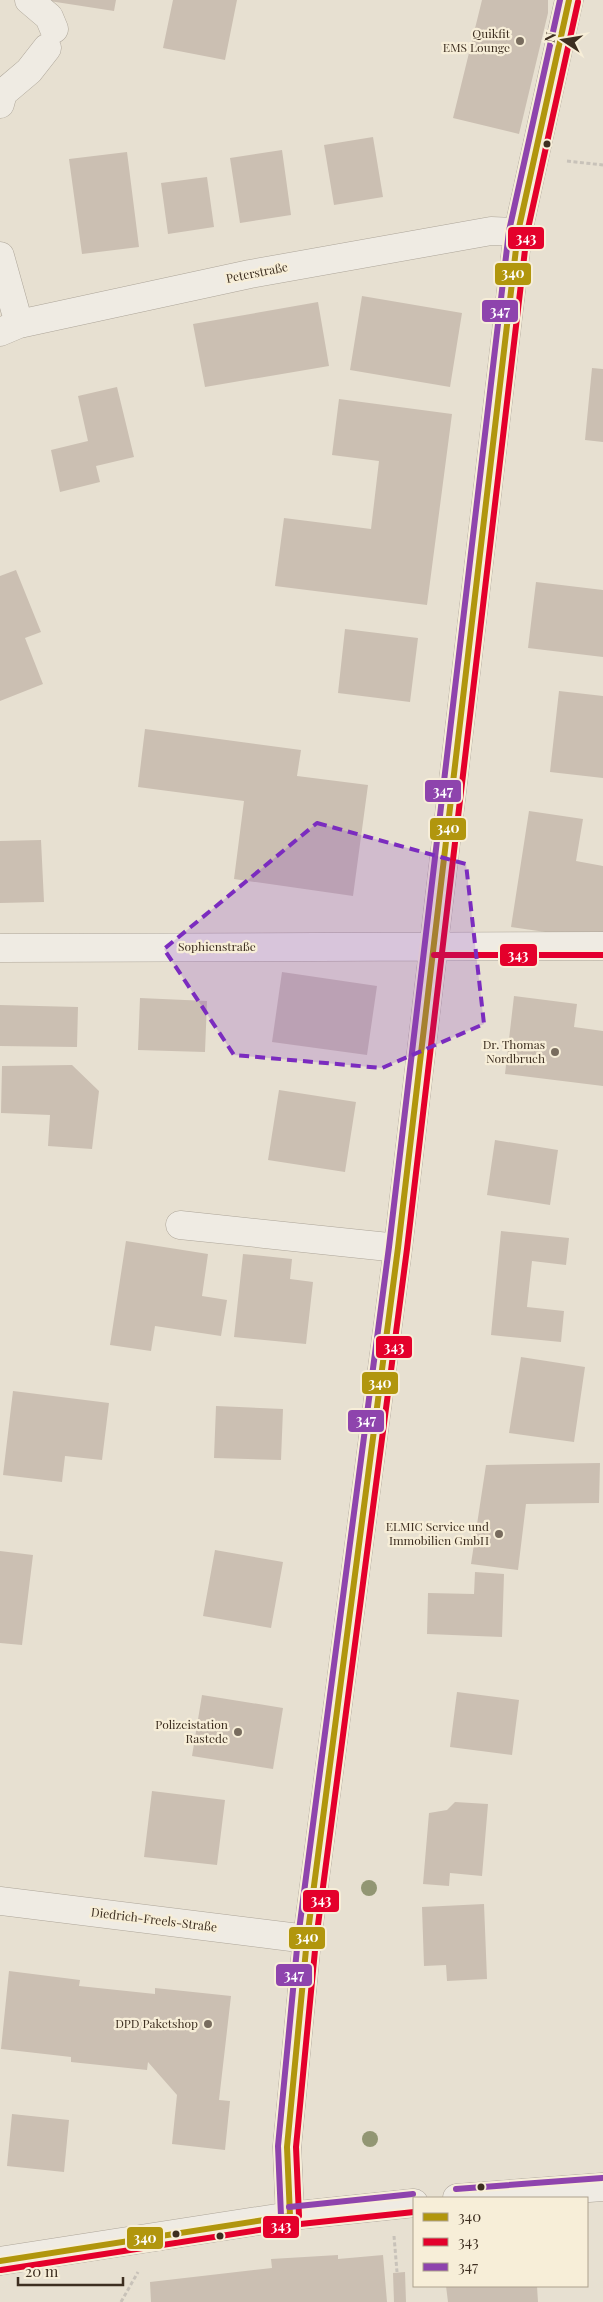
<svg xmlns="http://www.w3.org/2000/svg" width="603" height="2302" viewBox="0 0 603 2302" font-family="'Playfair Display',serif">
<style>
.building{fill:#cbbfb2}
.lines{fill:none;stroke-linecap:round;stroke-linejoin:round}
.minor-casing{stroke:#ada599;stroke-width:29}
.path{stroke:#c8c2b9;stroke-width:3;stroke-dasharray:4 2.5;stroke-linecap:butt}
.minor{stroke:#efebe3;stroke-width:28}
.bus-1-casing{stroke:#f7eed8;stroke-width:10}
.bus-2-casing{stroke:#f7eed8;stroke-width:10}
.bus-3-casing{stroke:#f7eed8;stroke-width:10}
.bus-1{stroke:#b1960d;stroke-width:6}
.bus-2{stroke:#e4002b;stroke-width:6}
.bus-3{stroke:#8e44ad;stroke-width:6}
.tree{fill:#929673}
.marked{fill:#7b2cbf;fill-opacity:0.2;stroke:#7b2cbf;stroke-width:4;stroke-dasharray:10 6;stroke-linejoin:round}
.poi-dot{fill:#786c5e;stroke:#f7eed8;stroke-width:2}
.bus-dot{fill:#3d2e20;stroke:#f7eed8;stroke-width:2}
.labels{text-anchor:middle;stroke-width:4.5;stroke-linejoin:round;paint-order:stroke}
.poi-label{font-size:12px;fill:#3d2e20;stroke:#f7eed8;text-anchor:end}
.street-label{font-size:12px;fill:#3d2e20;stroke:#f7eed8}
.line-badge{stroke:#f7eed8;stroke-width:2}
.badge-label{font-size:14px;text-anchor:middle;font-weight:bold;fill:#fff}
</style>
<rect width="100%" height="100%" fill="#e7e0d1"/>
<!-- building -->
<path class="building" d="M43 0H116L114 11Z
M173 0H237L225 60 163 48Z
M482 0H548V13L519 134 453 118Z
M373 137 383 197 334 205 324 145Z
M282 150 291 215 240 223 230 158Z
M127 152 139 247 82 254 69 159Z
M207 177 214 227 168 234 161 183Z
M362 296 462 313 450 387 350 370Z
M318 302 329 366 205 387 193 324Z
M592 368 603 369V442L585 440Z
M117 387 134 457 96 466 100 482 60 492 51 450 88 441 78 396Z
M339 399 452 414 427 605 275 586 284 518 371 529 379 461 332 455Z
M16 570 41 632 25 638 43 684 0 701V576Z
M536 582 603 590V657L528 648Z
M345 629 418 638 410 702 338 693Z
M559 691 603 696V778L550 772Z
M145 729 301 750 297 776 368 785 353 896 234 879 244 801 138 787Z
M529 811 583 819 576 861 603 866V934L566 935 511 927Z
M41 840 44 902 0 903V841Z
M282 972 377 986 367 1055 272 1042Z
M514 996 577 1004 574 1027 603 1031V1086L505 1074Z
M140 998 207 1001 205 1052 138 1050Z
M0 1005 78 1007 77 1047 0 1046Z
M72 1065 99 1091 92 1149 48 1146 50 1115 1 1113 2 1066Z
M279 1090 356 1102 345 1172 268 1160Z
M495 1140 558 1150 550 1205 487 1195Z
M501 1231 569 1238 566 1265 532 1261 527 1307 564 1311 561 1342 491 1335Z
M126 1241 208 1254 202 1296 227 1300 221 1336 155 1326 151 1351 110 1345Z
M243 1254 292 1259 290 1279 313 1282 306 1344 234 1337Z
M521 1357 585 1367 574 1442 509 1433Z
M13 1391 109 1403 102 1460 65 1456 62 1482 3 1475Z
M216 1406 283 1409 281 1460 214 1458Z
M600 1463 599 1503 526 1504 518 1570 471 1564 486 1465Z
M215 1550 283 1562 271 1628 203 1616Z
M0 1551 33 1555 22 1645 0 1643Z
M475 1572 504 1574 502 1637 427 1634 428 1593 474 1594Z
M457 1692 519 1700 512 1755 450 1747Z
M202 1695 283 1708 273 1769 192 1756Z
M152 1791 225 1800 217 1865 144 1857Z
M455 1802 488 1804 482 1876 450 1873 449 1886 423 1884 429 1813 447 1810Z
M484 1904 487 1979 447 1981 446 1965 424 1966 422 1907Z
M9 1971 80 1980 79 1986 155 1994V1988L231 1996 219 2100 230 2101 225 2150 172 2144 177 2095 148 2062 147 2070 71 2062V2057L1 2049Z
M12 2114 69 2120 64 2172 7 2166Z
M338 2255V2259L383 2255 387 2302H151L150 2282 272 2268 271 2259Z
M405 2272 406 2302H394L393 2273Z
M446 2286H537L538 2302H448Z"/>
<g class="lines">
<defs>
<path id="minor" d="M29 0 49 17 54 29
M0 104 3 93 29 71 47 48
M0 256 19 324
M0 332 19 324 250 274 491 231 518 232
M0 948 603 946
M180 1225 398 1248
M0 1901 307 1939
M457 2198 603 2187
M290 2216 287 2147 307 1939 398 1248 518 232 569 0
M0 2261 290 2216 414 2203"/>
</defs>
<!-- minor casing -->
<use href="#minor" class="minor-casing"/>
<!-- path -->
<path class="path" d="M567 161 603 165
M394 2236 397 2272
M121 2302 138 2272"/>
<!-- minor -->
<use href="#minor" class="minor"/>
<defs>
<path id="bus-1" d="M290 2216 287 2147 307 1939 398 1248 518 232 569 0
M0 2261 290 2216"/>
<path id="bus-2" d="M434 955H603
M299 2216 296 2147 316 1940 407 1249 527 233 578 2
M1 2270 291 2225 414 2212"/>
<path id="bus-3" d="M456 2189 602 2178
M289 2207 413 2194
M281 2216 278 2146 298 1938 389 1247 509 231 560 0"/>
</defs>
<!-- bus-1 casing -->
<use href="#bus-1" class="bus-1-casing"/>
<!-- bus-2 casing -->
<use href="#bus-2" class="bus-2-casing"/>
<!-- bus-3 casing -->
<use href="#bus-3" class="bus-3-casing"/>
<!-- bus-1 -->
<use href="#bus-1" class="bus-1"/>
<!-- bus-2 -->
<use href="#bus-2" class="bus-2"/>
<!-- bus-3 -->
<use href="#bus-3" class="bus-3"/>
</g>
<!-- trees -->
<g class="tree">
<circle cx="369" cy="1888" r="8"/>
<circle cx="370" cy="2139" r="8"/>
</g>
<!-- marked area -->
<path class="marked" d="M317 823 466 864 484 1024 382 1068 234 1055 164 949Z"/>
<!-- markers -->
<g class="poi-dot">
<circle cx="520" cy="41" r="5"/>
<circle cx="555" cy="1052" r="5"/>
<circle cx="499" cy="1534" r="5"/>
<circle cx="238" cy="1732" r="5"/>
<circle cx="208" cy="2024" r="5"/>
</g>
<g class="bus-dot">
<circle cx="547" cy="144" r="4.5"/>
<circle cx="481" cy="2187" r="4.5"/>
<circle cx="176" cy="2234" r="4.5"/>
<circle cx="220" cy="2236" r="4.5"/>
</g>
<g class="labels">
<!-- poi labels -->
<g class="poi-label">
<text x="510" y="38">Quikfit<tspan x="510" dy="14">EMS Lounge</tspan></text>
<text x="545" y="1049">Dr. Thomas<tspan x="545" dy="14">Nordbruch</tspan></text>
<text x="489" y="1531">ELMIC Service und<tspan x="489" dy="14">Immobilien GmbH</tspan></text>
<text x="228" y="1729">Polizeistation<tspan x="228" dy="14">Rastede</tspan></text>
<text x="198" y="2028">DPD Paketshop</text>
</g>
<!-- street labels -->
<g class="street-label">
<text transform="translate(257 273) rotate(-11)" y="4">Peterstraße</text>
<text x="217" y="951">Sophienstraße</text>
<text transform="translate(154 1920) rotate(7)" y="4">Diedrich-Freels-Straße</text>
</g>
</g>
<g class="line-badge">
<rect x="507" y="226" width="38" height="24" rx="5" fill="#e4002b"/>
<rect x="494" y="262" width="38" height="24" rx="5" fill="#b1960d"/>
<rect x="481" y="299" width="38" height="24" rx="5" fill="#8e44ad"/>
<rect x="424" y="779" width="38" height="24" rx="5" fill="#8e44ad"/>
<rect x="429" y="817" width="38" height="24" rx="5" fill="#b1960d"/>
<rect x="499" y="943" width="39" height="24" rx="5" fill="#e4002b"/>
<rect x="375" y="1335" width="38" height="24" rx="5" fill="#e4002b"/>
<rect x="361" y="1371" width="38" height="24" rx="5" fill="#b1960d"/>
<rect x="347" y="1409" width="38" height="24" rx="5" fill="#8e44ad"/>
<rect x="302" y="1889" width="38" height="24" rx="5" fill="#e4002b"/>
<rect x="288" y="1926" width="38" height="24" rx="5" fill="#b1960d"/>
<rect x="275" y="1963" width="38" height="24" rx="5" fill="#8e44ad"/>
<rect x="262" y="2215" width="38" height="24" rx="5" fill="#e4002b"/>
<rect x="126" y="2226" width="38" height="24" rx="5" fill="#b1960d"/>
</g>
<g class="badge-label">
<text x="526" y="243">343</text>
<text x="513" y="278">340</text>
<text x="500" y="316">347</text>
<text x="443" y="796">347</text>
<text x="448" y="833">340</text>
<text x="518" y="960">343</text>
<text x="394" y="1352">343</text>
<text x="380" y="1388">340</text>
<text x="366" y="1425">347</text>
<text x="321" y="1905">343</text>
<text x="307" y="1942">340</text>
<text x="294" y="1980">347</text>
<text x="281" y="2231">343</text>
<text x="145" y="2243">340</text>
</g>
<!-- legend -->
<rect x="413" y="2197" width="175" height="90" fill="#f7eed8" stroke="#ada18e"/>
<rect x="423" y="2213" width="25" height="8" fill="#b1960d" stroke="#ada18e"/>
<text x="458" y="2222" font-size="15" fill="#3d2e20">340</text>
<rect x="423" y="2238" width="25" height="8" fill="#e4002b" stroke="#ada18e"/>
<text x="458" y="2247" font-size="15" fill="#3d2e20">343</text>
<rect x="423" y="2263" width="25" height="8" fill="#8e44ad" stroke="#ada18e"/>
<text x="458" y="2272" font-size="15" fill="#3d2e20">347</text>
<!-- north arrow -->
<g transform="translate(563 40) rotate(282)" stroke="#f7eed8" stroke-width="4" paint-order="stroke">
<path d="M0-4L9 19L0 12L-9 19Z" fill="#3d2e20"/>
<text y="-8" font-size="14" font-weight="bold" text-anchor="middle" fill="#3d2e20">N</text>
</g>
<!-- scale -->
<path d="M18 2277v8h105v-8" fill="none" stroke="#3d2e20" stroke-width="2.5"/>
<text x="25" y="2277" font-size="15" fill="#3d2e20" stroke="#f7eed8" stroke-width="4" paint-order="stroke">20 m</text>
</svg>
